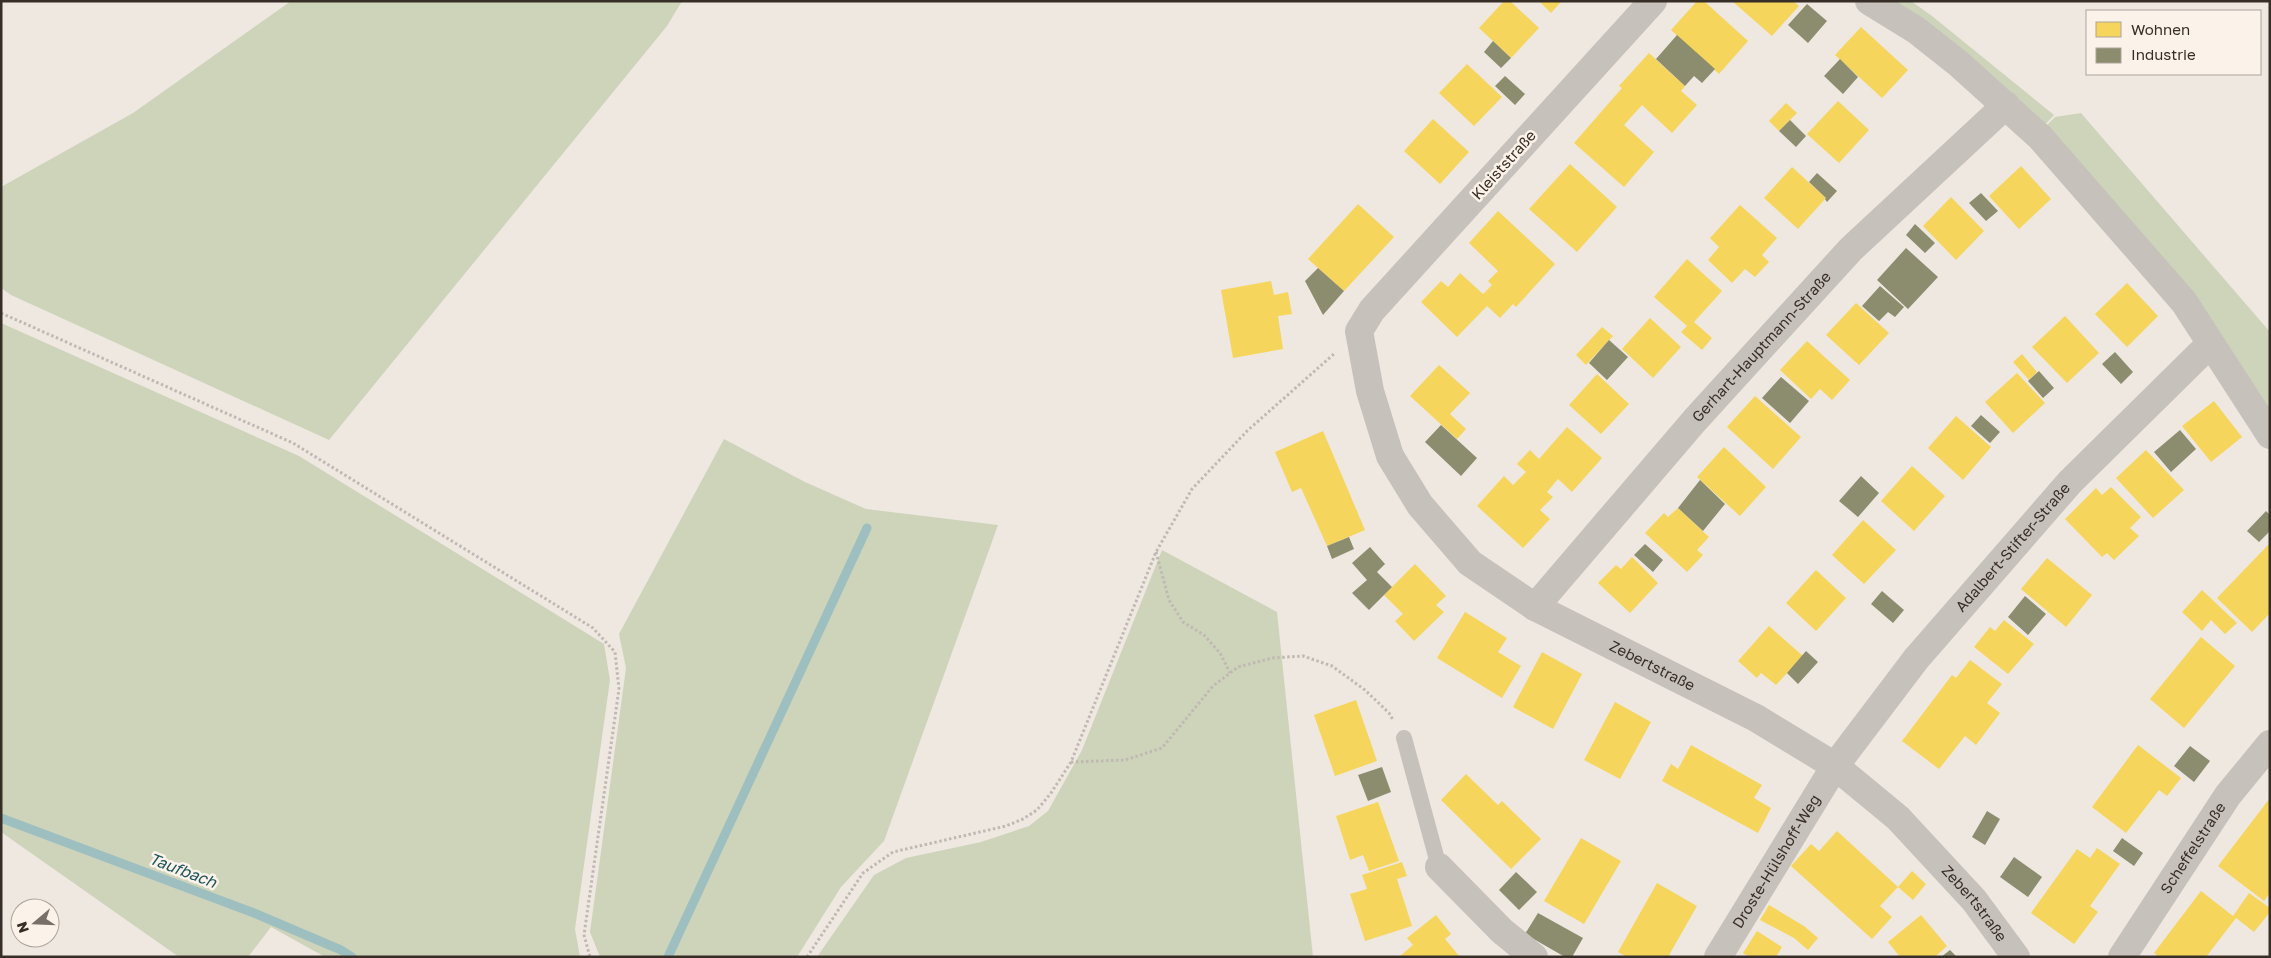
<svg xmlns="http://www.w3.org/2000/svg" width="2271" height="958" viewBox="0 0 2271 958" font-family="'Golos Text',sans-serif">
<style>
.green{fill:#ced4ba}
.homes{fill:#f6d55c}
.industry{fill:#8c8c6e}
.lines{fill:none;stroke-linecap:round;stroke-linejoin:round}
.stream{stroke:#9dbfc0;stroke-width:9}
.path{stroke:#c0b9b3;stroke-width:3;stroke-dasharray:2.5 2.5;stroke-linecap:butt}
.service{stroke:#c7c1bb;stroke-width:16}
.minor{stroke:#c7c1bb;stroke-width:28}
.labels{text-anchor:middle;stroke-width:5;stroke-linejoin:round;paint-order:stroke}
.street-label{font-size:15px;fill:#382e28;stroke:#fbf3e9}
.water-label{font-size:16px;font-style:italic;fill:#1c555c;stroke:#fbf3e9}
</style>
<rect width="100%" height="100%" fill="#eee8e1"/>
<!-- green -->
<path class="green" d="M291 1H682L667 26 329 440 11 295 1 288V187L133 113Z
M1875 1H1911L1932 16 2054 115 2039 131Z
M2081 113 2270 332V427L2041 131 2055 117Z
M1 323 299 456 604 644 610 680 575 929 580 957H325L271 927 248 957H179L1 832Z
M724 439 805 482 866 509 998 525 884 841 841 887 797 957H600L590 932 626 668 619 634Z
M1162 550 1277 612 1313 957H817L874 875 906 858 981 842 1029 826 1048 811 1082 750Z"/>
<!-- homes -->
<path class="homes" d="M1504 1H1510L1539 28 1511 58 1479 28Z
M1539 1H1562L1551 13Z
M1697 1H1704L1748 41 1719 74 1671 30Z
M1732 1H1793L1799 6 1772 36Z
M1861 27 1908 70 1882 98 1835 55Z
M1649 53 1685 86 1681 91 1697 105 1672 133 1642 105 1624 125 1654 152 1624 187 1574 143 1622 88 1619 86Z
M1467 64 1502 97 1474 126 1439 93Z
M1838 101 1869 130 1839 163 1807 134Z
M1786 103 1797 113 1779 131 1769 121Z
M1433 119 1469 152 1440 184 1404 151Z
M1570 164 1617 207 1577 252 1529 209Z
M2021 166 2051 199 2019 229 1989 196Z
M1792 167 1826 198 1798 229 1764 198Z
M1951 197 1984 231 1956 260 1923 226Z
M1358 204 1394 237 1344 291 1308 259Z
M1740 205 1777 238 1762 255 1769 262 1755 277 1745 269 1732 283 1708 260 1719 247 1710 238Z
M1498 211 1555 264 1516 307 1513 304 1500 318 1487 306 1457 337 1421 302 1441 281 1448 287 1460 273 1483 294 1492 285 1488 281 1498 271 1469 243Z
M1687 259 1722 291 1694 322 1712 338 1702 350 1681 332 1687 326 1654 297Z
M1271 281 1274 295 1288 292 1292 314 1278 316 1283 349 1233 358 1221 290Z
M2127 283 2158 316 2127 347 2095 314Z
M1856 303 1889 333 1859 365 1826 335Z
M2065 316 2099 353 2067 383 2032 347Z
M1650 318 1681 347 1653 378 1622 349Z
M1602 327 1613 336 1586 365 1576 355Z
M1807 341 1850 380 1832 400 1820 389 1811 399 1780 370Z
M2022 354 2037 372 2029 380 2013 362Z
M1439 365 1470 393 1450 414 1466 429 1457 439 1410 396Z
M2017 373 2045 403 2013 433 1985 402Z
M1597 374 1629 404 1601 434 1569 405Z
M1755 396 1801 437 1773 469 1727 427Z
M2214 401 2242 437 2211 462 2182 426Z
M1956 416 1991 447 1963 480 1928 448Z
M1567 427 1602 458 1572 492 1558 479 1547 492 1553 497 1540 510 1550 519 1523 548 1477 506 1504 476 1513 485 1526 472 1517 464 1530 450 1539 459Z
M1323 431 1365 530 1327 546 1301 488 1292 492 1275 452Z
M1724 447 1766 487 1740 516 1697 477Z
M2146 450 2184 490 2153 518 2116 478Z
M1912 466 1945 496 1914 531 1881 501Z
M2111 487 2141 517 2130 528 2139 536 2114 560 2107 553 2102 557 2065 519 2096 488 2102 495Z
M1678 508 1709 537 1697 550 1703 555 1687 572 1645 533 1664 513 1668 517Z
M1863 520 1896 550 1864 584 1832 555Z
M2270 543V613L2252 632 2217 598Z
M1632 557 1658 583 1630 613 1598 583 1616 565 1621 569Z
M2047 558 2092 595 2066 627 2021 589Z
M1415 564 1446 596 1436 605 1444 612 1414 641 1395 621 1403 614 1384 595Z
M1816 570 1846 598 1816 631 1786 603Z
M2202 590 2237 623 2225 634 2211 620 2202 631 2182 612Z
M1465 612 1507 638 1498 652 1521 666 1502 698 1437 658Z
M2004 620 2034 644 2008 674 1974 647 1990 627 1995 631Z
M1769 626 1803 656 1776 685 1761 673 1757 678 1738 661Z
M2201 637 2235 666 2184 728 2150 699Z
M1542 652 1582 674 1553 729 1513 707Z
M1970 660 2002 684 1987 703 2000 713 1976 745 1965 736 1939 769 1902 741 1952 675 1956 678Z
M1356 700 1377 761 1335 776 1314 715Z
M1615 702 1651 722 1620 779 1584 760Z
M1691 745 1762 785 1754 798 1771 808 1758 833 1662 781 1671 764 1678 769Z
M2138 745 2181 778 2167 796 2159 790 2126 833 2092 807Z
M1466 774 1498 805 1502 801 1541 839 1511 869 1441 800Z
M2270 798V893L2264 901 2218 866Z
M1378 802 1399 861 1369 871 1363 855 1350 860 1336 816Z
M1837 831 1898 887 1880 906 1892 917 1872 939 1791 866 1811 844 1819 851Z
M1581 838 1621 861 1584 924 1544 901Z
M2097 848 2120 864 2090 906 2098 912 2074 944 2031 913 2077 849 2090 858Z
M1402 862 1407 876 1397 879 1412 926 1365 941 1350 894 1367 889 1362 875Z
M1912 871 1926 884 1913 900 1898 887Z
M1657 883 1697 906 1668 957H1627L1618 952Z
M2201 891 2233 916 2249 893 2270 908V912L2254 932 2236 918 2206 957H2159L2154 953Z
M1769 905 1804 926 1818 938 1808 950 1794 938 1760 920Z
M1436 915 1451 934 1445 939 1460 957H1399L1413 945 1407 938Z
M1921 915 1947 946 1935 957H1900L1888 942Z
M1757 931 1782 947 1776 957H1749L1743 953Z"/>
<!-- industry -->
<path class="industry" d="M1807 4 1827 21 1808 43 1788 25Z
M1677 35 1715 69 1702 83 1694 76 1685 86 1656 59Z
M1493 41 1511 58 1501 68 1484 52Z
M1840 59 1858 77 1843 94 1824 76Z
M1505 76 1525 94 1515 105 1495 86Z
M1790 120 1806 136 1796 147 1779 131Z
M1817 173 1837 191 1827 202 1825 199 1826 198 1809 182Z
M1981 193 1998 211 1986 221 1969 203Z
M1915 224 1935 243 1925 253 1906 235Z
M1906 248 1938 277 1908 309 1877 280Z
M1318 268 1344 291 1323 315 1305 281Z
M1880 286 1904 307 1895 317 1888 312 1879 321 1862 306Z
M1609 340 1628 357 1607 380 1589 363Z
M2115 352 2133 372 2121 384 2102 364Z
M2039 371 2054 388 2043 398 2028 381Z
M1781 377 1809 401 1790 423 1762 398Z
M1981 415 2000 432 1990 443 1971 426Z
M1441 425 1477 458 1461 476 1425 442Z
M2180 430 2196 449 2171 472 2154 452Z
M1861 476 1879 493 1858 517 1839 501Z
M1700 480 1725 504 1703 531 1678 508Z
M2266 511 2270 515V531L2259 542 2247 531Z
M1349 537 1354 549 1332 559 1327 546Z
M1645 544 1663 560 1653 572 1634 555Z
M1370 547 1385 564 1377 572 1392 587 1369 610 1352 593 1367 580 1352 563Z
M1882 591 1904 610 1893 623 1871 604Z
M2025 596 2046 614 2028 635 2008 617Z
M1806 651 1818 662 1798 684 1787 673Z
M2190 746 2210 761 2194 782 2174 766Z
M1382 767 1391 792 1368 801 1358 775Z
M1987 811 2000 819 1985 845 1972 837Z
M2122 838 2143 853 2134 866 2113 851Z
M2014 857 2042 877 2028 897 2000 877Z
M1516 872 1537 892 1519 910 1499 890Z
M1538 913 1583 938 1572 957H1565L1525 934Z
M1950 950 1957 957H1941Z"/>
<g class="lines">
<!-- stream -->
<path class="stream" d="M1 818 254 913 341 950 352 957
M668 957 867 528"/>
<!-- path -->
<path class="path" d="M1 313 293 443 593 628 615 652 619 689 584 935 590 957
M1156 552 1169 600 1183 622 1204 635 1220 653 1230 673
M1071 762 1125 760 1162 748 1213 686 1238 667 1272 658 1303 656 1332 666 1365 690 1389 713 1393 720
M807 957 863 873 893 852 1006 826 1023 819 1037 810 1051 793 1071 762 1156 552 1192 489 1247 431 1335 353"/>
<!-- service -->
<path class="service" d="M1404 738 1439 867"/>
<!-- minor -->
<g class="minor">
<path id="s1" d="M1653 1 1372 310 1359 331 1370 391 1390 456 1420 505 1470 563 1535 607 1756 718 1835 766 1898 818 1974 900 2016 957"/>
<path d="M1869 1 1916 30 1959 64 2040 137 2184 302 2270 435"/>
<path id="s2" d="M1535 607 1695 420 1851 249 2006 105"/>
<path d="M1439 867 1502 931 1534 957"/>
<path id="s3" d="M1718 957 1835 766 1916 659 2070 482 2210 344"/>
<path id="s4" d="M2122 957 2228 795 2270 744"/>
</g>
</g>
<g class="labels">
<!-- street labels -->
<g class="street-label">
<text transform="translate(1504 165) rotate(-48)" y="5">Kleiststraße</text>
<text dy="5" stroke="none"><textPath href="#s2" startOffset="345">Gerhart-Hauptmann-Straße</textPath></text>
<text dy="5" stroke="none"><textPath href="#s3" startOffset="506">Adalbert-Stifter-Straße</textPath></text>
<text dy="5" stroke="none"><textPath href="#s1" startOffset="915">Zebertstraße</textPath></text>
<text dy="5" stroke="none"><textPath href="#s4" startOffset="130">Scheffelstraße</textPath></text>
<text dy="5" stroke="none"><textPath href="#s3" startOffset="112">Droste-Hülshoff-Weg</textPath></text>
<text dy="5" stroke="none"><textPath href="#s1" startOffset="1320">Zebertstraße</textPath></text>
</g>
<!-- water labels -->
<g class="water-label">
<text transform="translate(183 870) rotate(21)" y="6">Taufbach</text>
</g>
</g>
<!-- border -->
<rect width="2271" height="958" fill="none" stroke="#382e28" stroke-width="5"/>
<!-- legend -->
<rect x="2086" y="10" width="175" height="65" fill="#fbf3e9" stroke="#ada49c"/>
<rect x="2096" y="22" width="25" height="15" fill="#f6d55c" stroke="#ada49c"/>
<text x="2131" y="35" font-size="15" fill="#382e28">Wohnen</text>
<rect x="2096" y="48" width="25" height="15" fill="#8c8c6e" stroke="#ada49c"/>
<text x="2131" y="60" font-size="15" fill="#382e28">Industrie</text>
<!-- north arrow -->
<g transform="translate(35 923) rotate(251)"><circle r="24" fill="#fbf3e9" stroke="#ada49c"/>
<path d="M0-4L9 19L0 12L-9 19Z" fill="#786f69"/>
<text y="-8" font-size="14" font-weight="bold" text-anchor="middle" fill="#382e28">N</text>
</g>
</svg>
